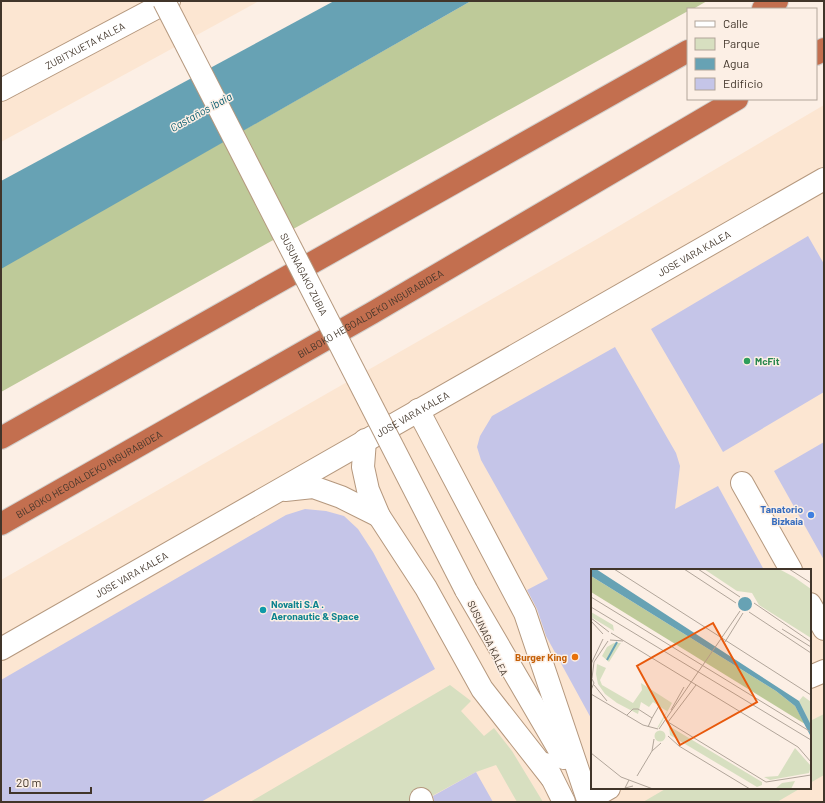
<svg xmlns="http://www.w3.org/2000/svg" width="825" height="803" viewBox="0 0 825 803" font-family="Barlow,sans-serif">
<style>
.built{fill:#fce6d2;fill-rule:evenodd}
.green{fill:#d7dfc0}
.forest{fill:#beca99}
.water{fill:#67a2b4}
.building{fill:#c5c5e8}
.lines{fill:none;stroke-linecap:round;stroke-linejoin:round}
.minor-casing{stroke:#b5987e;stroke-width:24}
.highway-casing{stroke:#d1cfcc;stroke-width:24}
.minor{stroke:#fff;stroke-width:22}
.highway{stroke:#c36f4f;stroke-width:22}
.minor-bridge-casing{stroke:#b5987e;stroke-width:24;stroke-linecap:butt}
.minor-bridge{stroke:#fff;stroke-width:22}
.leisure-dot{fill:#2e9e5b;stroke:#fcefe5;stroke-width:1.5}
.shop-dot{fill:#3f7fe0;stroke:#fcefe5;stroke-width:1.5}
.culture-dot{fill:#0f9aa8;stroke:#fcefe5;stroke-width:1.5}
.food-dot{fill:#e8710a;stroke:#fcefe5;stroke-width:1.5}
.labels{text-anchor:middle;stroke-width:3;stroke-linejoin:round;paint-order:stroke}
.street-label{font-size:10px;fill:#41352a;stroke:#fcefe5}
.leisure-label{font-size:10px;font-weight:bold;fill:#27864d;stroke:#fcefe5;text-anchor:start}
.shop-label{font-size:10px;font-weight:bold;fill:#366cbe;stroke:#fcefe5;text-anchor:end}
.culture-label{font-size:10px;font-weight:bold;fill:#0d838f;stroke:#fcefe5;text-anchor:start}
.food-label{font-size:10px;font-weight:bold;fill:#c56008;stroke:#fcefe5;text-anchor:end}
.water-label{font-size:11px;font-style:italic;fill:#085d70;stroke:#fcefe5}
.inset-river{fill:none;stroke:#67a2b4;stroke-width:2}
.inset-road{fill:none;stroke:#b1a59a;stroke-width:1}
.view{fill:#e8590c;fill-opacity:0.15;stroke:#e8590c;stroke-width:2}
.inset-edge{fill:none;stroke:#41352a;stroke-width:2}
</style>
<rect width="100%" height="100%" fill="#fcefe5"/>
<!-- built -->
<path class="built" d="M1 1H259L1 142Z
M824 105V802H1V580L597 239ZM592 570H810V788H592Z"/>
<!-- green -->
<path class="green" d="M450 685 471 701 461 711 484 736 494 728 512 751 543 802H517L496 765 476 772 421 802H250Z
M824 714V775L810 783V721Z
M667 788H801L777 802H643Z"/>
<!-- forest -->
<path class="forest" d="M471 1H707L693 9H688V11L257 249 1 392V266L260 121Z"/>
<!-- water -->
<path class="water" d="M334 1H471L1 269V181Z"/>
<!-- building -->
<path class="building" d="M808 236 824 264V392L723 452 651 329Z
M615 347 676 453 680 466 675 509 718 486 764 570H592V720L546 636 537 609 527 590 548 579 481 460 477 447 480 436 492 416Z
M824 442V560L774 471Z
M305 509 326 511 344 516 358 529 373 552 435 669 201 802H1V680L286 515Z
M476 772 493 802H434L433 796Z"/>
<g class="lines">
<defs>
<g id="minor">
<path id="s1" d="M1 90 169 1"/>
<path d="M418 410 525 613 588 800 609 788"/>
<path d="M365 440 363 467 368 490 379 516 426 588 482 689 551 777"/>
<path d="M742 483 791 570"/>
<path d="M285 490 313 487 341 497 379 516"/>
<path d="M466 590 564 758"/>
<path d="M810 604 824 629"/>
<path id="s2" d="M1 649 824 179"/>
<path d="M810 677 824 671"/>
<path d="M545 764 564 802"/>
<path d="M421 799 422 802"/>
</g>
<g id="highway">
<path d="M763 9 777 1"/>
<path d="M816 54 824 49"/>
<path d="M1 438 688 51"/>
<path id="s3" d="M1 524 372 313 737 99"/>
</g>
</defs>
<!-- minor casing -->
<use href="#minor" class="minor-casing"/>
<!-- highway casing -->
<use href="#highway" class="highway-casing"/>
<!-- minor -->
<use href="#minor" class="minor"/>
<!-- highway -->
<use href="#highway" class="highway"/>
<defs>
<g id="minor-bridge">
<path id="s4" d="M164 1 466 590"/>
</g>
</defs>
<!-- minor-bridge casing -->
<use href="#minor-bridge" class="minor-bridge-casing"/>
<!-- minor-bridge -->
<use href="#minor-bridge" class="minor-bridge"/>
</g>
<!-- markers -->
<circle class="leisure-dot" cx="747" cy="361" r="4"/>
<circle class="shop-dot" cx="811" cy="515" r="4"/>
<circle class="culture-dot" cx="263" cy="610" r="4"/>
<circle class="food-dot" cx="575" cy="657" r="4"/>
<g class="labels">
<!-- street labels -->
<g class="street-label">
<text dy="4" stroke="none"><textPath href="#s1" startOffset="95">ZUBITXUETA KALEA</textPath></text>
<text dy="4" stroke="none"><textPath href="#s2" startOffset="798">JOSE VARA KALEA</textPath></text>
<text dy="4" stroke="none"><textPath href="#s4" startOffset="307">SUSUNAGAKO ZUBIA</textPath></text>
<text dy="4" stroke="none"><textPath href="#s3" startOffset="425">BILBOKO HEGOALDEKO INGURABIDEA</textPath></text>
<text dy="4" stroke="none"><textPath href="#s2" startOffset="474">JOSE VARA KALEA</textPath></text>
<text dy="4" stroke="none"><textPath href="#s3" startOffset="101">BILBOKO HEGOALDEKO INGURABIDEA</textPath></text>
<text dy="4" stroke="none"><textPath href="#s2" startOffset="150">JOSE VARA KALEA</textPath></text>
<text transform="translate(488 638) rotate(65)" y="4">SUSUNAGA KALEA</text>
</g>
<!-- leisure labels -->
<g class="leisure-label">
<text x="755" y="365">McFit</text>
</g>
<!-- shop labels -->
<g class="shop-label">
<text x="803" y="513">Tanatorio<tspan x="803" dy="12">Bizkaia</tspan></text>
</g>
<!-- culture labels -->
<g class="culture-label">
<text x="271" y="608">Novalti S.A .<tspan x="271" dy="12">Aeronautic &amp; Space</tspan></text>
</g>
<!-- food labels -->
<g class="food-label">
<text x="567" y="661">Burger King</text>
</g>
<!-- water labels -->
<g class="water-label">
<text transform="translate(201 112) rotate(-29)" y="4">Castaños ibaia</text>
</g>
</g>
<!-- overview -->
<g transform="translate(591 569)">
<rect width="220" height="220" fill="#fcefe5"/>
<path d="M113 0H188L203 8 220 20V69L168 36 161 24 146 22ZM0 43 22 56 23 62 0 48ZM23 74H30L18 93 11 87 16 78ZM6 95 15 99 9 111 11 116 42 134 51 121 50 114 81 134 68 158 66 159 76 142 74 141 62 133 58 138 50 133 47 145 26 134 14 125 7 115 5 105ZM212 127 220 133V156L208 132ZM78 157 171 213V216L166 218 79 166ZM63.5 167a5.5 5.5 0 1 1 11 0a5.5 5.5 0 1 1-11 0ZM204 179 220 197 218 204 179 211 173 208 187 207ZM204 212 200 220H184L191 214Z" fill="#d7dfc0"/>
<path d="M0 7 185 122 204 137 214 155 0 23Z" fill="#beca99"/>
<path d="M0 0H5L208 132 220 156V168L204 137 185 122 0 7ZM147 35a7 7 0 1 1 14 0a7 7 0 1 1-14 0Z" fill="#67a2b4"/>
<path class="inset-river" d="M16 91 26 73"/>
<path class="inset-road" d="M23 0 220 126M93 0 145 34M107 0 149 28M198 0 220 14M0 28 220 163M163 34 220 73M0 38 220 171M158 43 220 84M0 49 18 63M0 52 12 65M191 60 220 78M20 64 207 178 220 193M19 71 32 72M134 73 152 44M0 95 12 70M0 108 3 114 0 121M1 109 3 93 17 72M3 116 16 132M105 116 77 153 175 213M0 125 52 156 67 160M80 141 93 118M36 146 42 140H47L61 149 57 158M61 149 68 137M68 160 149 42M77 167 88 177 159 220M61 182 63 170M0 184 30 208 62 220M46 207 61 182 70 174M38 211 34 219 42 217M175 213 220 206"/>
<path class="view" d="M122 54 166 133 89 176 46 97Z"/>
<rect width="220" height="220" class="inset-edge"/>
</g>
<!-- border -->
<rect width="825" height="803" fill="none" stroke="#41352a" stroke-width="4"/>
<!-- legend -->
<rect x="687" y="8" width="130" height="92" fill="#fcefe5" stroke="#b1a59a"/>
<rect x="695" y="21" width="20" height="6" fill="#ffffff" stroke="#b1a59a"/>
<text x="723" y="28" font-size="12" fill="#41352a">Calle</text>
<rect x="695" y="38" width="20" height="12" fill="#d7dfc0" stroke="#b1a59a"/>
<text x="723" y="48" font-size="12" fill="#41352a">Parque</text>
<rect x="695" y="58" width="20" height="12" fill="#67a2b4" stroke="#b1a59a"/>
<text x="723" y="68" font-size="12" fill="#41352a">Agua</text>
<rect x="695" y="78" width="20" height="12" fill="#c5c5e8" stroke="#b1a59a"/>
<text x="723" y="88" font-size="12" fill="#41352a">Edificio</text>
<!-- scale -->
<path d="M10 787v6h81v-6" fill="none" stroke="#41352a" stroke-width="2"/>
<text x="16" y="787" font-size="12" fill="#41352a" stroke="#fcefe5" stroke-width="3" paint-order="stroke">20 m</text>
</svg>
